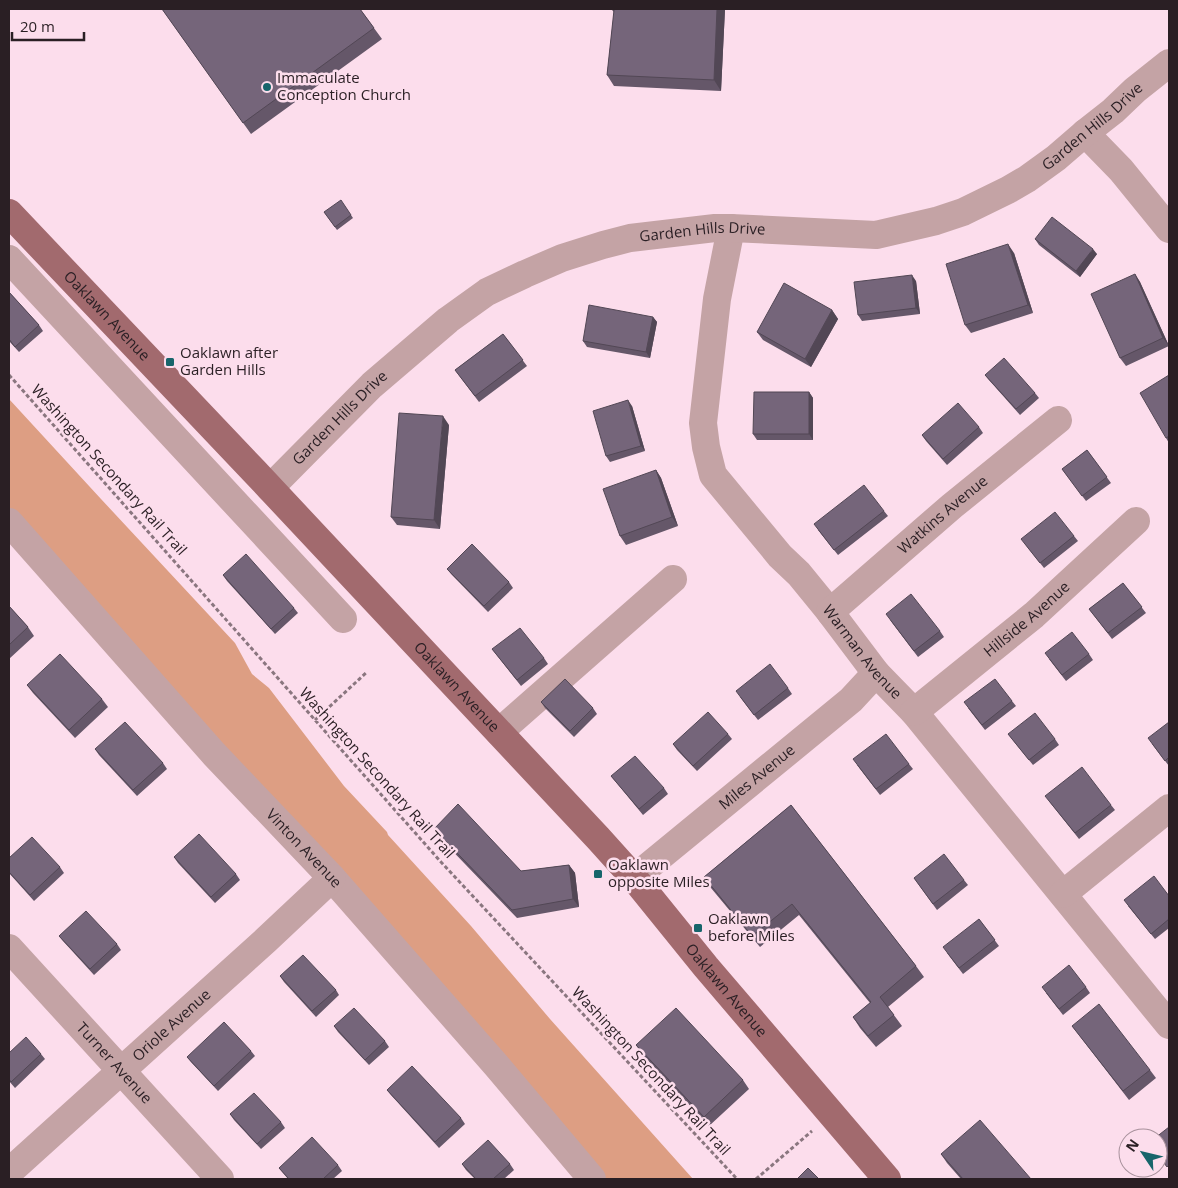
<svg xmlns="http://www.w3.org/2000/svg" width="1178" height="1188" viewBox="0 0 1178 1188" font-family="'Open Sans',sans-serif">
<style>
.forest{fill:#dd9e83}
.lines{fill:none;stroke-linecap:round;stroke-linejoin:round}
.path{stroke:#8a767f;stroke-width:3;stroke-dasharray:4 2.5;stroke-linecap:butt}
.minor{stroke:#c4a3a5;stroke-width:28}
.major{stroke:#a26a6e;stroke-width:28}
.wall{fill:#655769}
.shaded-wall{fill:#524755}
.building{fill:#75657a;stroke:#524755}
.poi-dot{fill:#17656b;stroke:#fcddec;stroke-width:2}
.labels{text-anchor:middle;stroke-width:5;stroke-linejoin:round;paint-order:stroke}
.poi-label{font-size:15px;fill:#2a1f24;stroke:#fcddec;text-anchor:start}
.street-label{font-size:15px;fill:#2a1f24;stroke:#fcddec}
</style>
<rect width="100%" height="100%" fill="#fcddec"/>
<!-- forest -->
<path class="forest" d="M9 399 101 499 235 643 252 674 269 688 344 786 387 832 388 835 471 926 550 1019 693 1179H594L9 520Z"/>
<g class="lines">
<!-- path -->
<path class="path" d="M9 375 441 862 737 1179
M315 720 367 672
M756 1179 812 1131"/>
<!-- minor -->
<g class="minor">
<path d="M1085 133 1121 170 1169 229"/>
<path id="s1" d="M731 228 717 299 703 423 706 447 713 475 780 556 799 574 830 612 876 673 914 712 1169 1025"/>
<path d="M9 259 343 619"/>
<path id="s2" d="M270 488 372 385 448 320 487 292 525 274 562 258 603 245 630 238 715 228H731L876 235 936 221 963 212 1008 190 1027 179 1056 158 1085 133 1113 111 1135 90 1169 63"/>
<path id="s3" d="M9 522 214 754 332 878 496 1065 592 1179"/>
<path id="s4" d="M830 612 952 506 1058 420"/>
<path id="s5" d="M914 712 1034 615 1136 521"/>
<path d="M499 732 673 579"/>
<path id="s6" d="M634 878 851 700 876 673"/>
<path d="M1063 894 1169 808"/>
<path id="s7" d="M9 948 220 1179"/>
<path id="s8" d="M9 1172 266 940 332 878"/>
</g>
<!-- major -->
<path class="major" id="s9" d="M9 213 254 471 598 838 634 878 706 967 887 1179"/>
</g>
<!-- wall -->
<path class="wall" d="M162 9H360L382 39 251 134Z
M611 9H725L721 91 614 86 607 75 614 12Z
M324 212 351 215 353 218 337 230Z
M1035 239 1097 254 1080 277 1039 245Z
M1014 253 1033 313 971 333 965 325Z
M1135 274 1140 282 1169 346 1126 366 1120 358Z
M916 281 920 314 862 321 858 315Z
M9 292 39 325 43 331 19 352 9 341Z
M832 310 838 319 811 367 763 340 757 332Z
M653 317 657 322 650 358 587 347 583 341Z
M503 334 527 366 479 402 455 370Z
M985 375 1035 393 1039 398 1020 415 989 380Z
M1169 375V443L1166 438Z
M809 392 813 398V440H757L753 434Z
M632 406 645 451 610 462 606 456Z
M449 425 440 529 397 525 391 517Z
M979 427 983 433 947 465 926 441 922 435Z
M1087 450 1111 483 1086 501 1062 469Z
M656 470 661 478 678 526 626 545 620 536Z
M884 511 888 516 838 555 818 530Z
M1074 536 1078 541 1044 568 1025 544Z
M447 569 509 582 513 588 488 612 451 574Z
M223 575 294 608 298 613 275 634 227 581Z
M1123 583 1146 613 1112 639 1089 609Z
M9 606 28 627 34 636 9 659Z
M890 620 940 631 944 637 918 657Z
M492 649 544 658 548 664 521 686Z
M1089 654 1093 660 1066 681 1049 659Z
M27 685 102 699 108 707 75 738 33 693Z
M788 688 792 694 758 720 740 697Z
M1012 701 1016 706 985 730 968 708Z
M541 702 593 708 597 714 574 737 545 708Z
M1169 722V766L1152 744Z
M728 734 732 739 697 771 677 750 673 744Z
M1008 734 1055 739 1059 745 1033 765Z
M95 749 163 763 167 769 137 796 99 755Z
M909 764 913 769 880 795 857 765Z
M611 776 664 788 668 794 643 815Z
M1049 801 1111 805 1115 810 1079 839Z
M791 805 916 966 924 977 888 1007 902 1026 876 1047 860 1028 853 1017 870 1003 799 915 760 947 711 888 704 877Z
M434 829 521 871 569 865 575 873 579 907 517 918 440 838Z
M174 857 236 874 240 880 215 903 178 863Z
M9 858 60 867 64 873 34 901 9 873Z
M914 878 964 880 968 885 937 910Z
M1169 896V928L1155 939 1128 906Z
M979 919 999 946 963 974 947 953Z
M59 936 117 944 121 950 94 975 63 941Z
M280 976 336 990 339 995 316 1017 284 982Z
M1086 987 1090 993 1063 1015 1046 993Z
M334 1026 385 1041 389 1047 369 1065 338 1032Z
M1072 1026 1150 1070 1156 1078 1129 1100Z
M636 1045 743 1080 749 1089 709 1126 642 1054Z
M251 1051 255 1056 218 1091 191 1062 187 1057Z
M9 1053 41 1054 45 1059 15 1088 9 1081Z
M387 1090 461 1118 465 1124 439 1148 391 1095Z
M230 1114 281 1122 285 1128 261 1149 234 1120Z
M941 1154 1031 1179H961L947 1163Z
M462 1164H510L514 1170 504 1179H475L466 1170Z
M338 1165 342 1171 333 1179H288L279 1168Z"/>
<!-- shaded-wall -->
<path class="shaded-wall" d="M717 9H725L721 91 714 80Z
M1008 244 1014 253 1033 313 1028 305Z
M1093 249 1097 254 1080 277 1076 271Z
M1135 274 1140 282 1169 346 1163 338Z
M912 275 916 281 920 314 916 308Z
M832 310 838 319 811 367 805 359Z
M653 317 657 322 650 358 646 352Z
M809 392 813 398V440L809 434Z
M628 400 632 406 645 451 641 446Z
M443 416 449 425 440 529 434 520Z
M656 470 661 478 678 526 672 517Z
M569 865 575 873 579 907 573 899Z"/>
<!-- building -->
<path class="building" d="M162 9H360L374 28 243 123Z
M612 9H717L714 80 607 75 614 10Z
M341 200 351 215 335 227 324 212Z
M1052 217 1093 249 1076 271 1035 239Z
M1008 244 1028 305 965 325 946 264Z
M1135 274 1163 338 1120 358 1091 294Z
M912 275 916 308 858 315 854 282Z
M784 283 832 310 805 359 757 332Z
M9 292 39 325 15 347 9 339Z
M589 305 653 317 646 352 583 341Z
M503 334 523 360 475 396 455 370Z
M1004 358 1035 393 1016 409 985 375Z
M1169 375V436L1166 438 1140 393Z
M754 392H809V434H753Z
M628 400 641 446 606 456 593 411Z
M958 403 979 427 943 459 922 435Z
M399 413 443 416 434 520 391 517Z
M1087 450 1107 477 1082 496 1062 469Z
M656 470 672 517 620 536 603 489Z
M864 485 884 511 834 550 814 524Z
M1055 512 1074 536 1040 563 1021 539Z
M472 544 509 582 484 606 447 569Z
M246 554 294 608 271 629 223 575Z
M1123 583 1142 607 1108 633 1089 609Z
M911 594 940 631 914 651 886 614Z
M9 606 28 627 9 645Z
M520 628 544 658 517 680 492 649Z
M1072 632 1089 654 1062 675 1045 653Z
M60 654 102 699 69 730 27 685Z
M770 664 788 688 754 715 736 691Z
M565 679 593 708 570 731 541 702Z
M995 679 1012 701 982 725 964 702Z
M708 712 728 734 693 766 673 744Z
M1035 713 1055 739 1029 760 1008 734Z
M125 722 163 763 133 790 95 749Z
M1169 722V757L1165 761 1148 738Z
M886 734 909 764 876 789 853 759Z
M635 756 664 788 639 809 611 776Z
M1082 767 1111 805 1075 833 1045 796Z
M458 804 521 871 569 865 573 899 512 910 434 829Z
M791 805 916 966 880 997 894 1015 868 1036 853 1017 871 1002 792 904 752 936 704 877Z
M199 834 236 874 211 897 174 857Z
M32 837 60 867 30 895 9 872V858Z
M944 854 964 880 933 904 914 878Z
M1154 876 1169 896V919L1151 934 1124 900Z
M86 911 117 944 90 969 59 936Z
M979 919 995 940 959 968 943 947Z
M303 955 336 990 312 1011 280 976Z
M1069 965 1086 987 1059 1009 1042 987Z
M1099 1004 1150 1070 1123 1091 1072 1026Z
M354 1008 385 1041 365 1060 334 1026Z
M676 1008 743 1080 704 1117 636 1045Z
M224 1022 251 1051 214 1086 187 1057Z
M26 1037 41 1054 11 1082 9 1079V1053Z
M412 1066 461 1118 435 1142 387 1090Z
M254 1093 281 1122 257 1144 230 1114Z
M980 1120 1031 1179H963L941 1154Z
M1169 1127V1165L1167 1167 1158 1155V1138H1155Z
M312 1137 338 1165 323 1179H289L279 1168Z
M488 1140 510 1164 493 1179H476L462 1164Z
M808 1168 819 1179H797Z"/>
<!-- markers -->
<g class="poi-dot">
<circle cx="267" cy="87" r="5"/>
<rect x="165" y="357" width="10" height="10" rx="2.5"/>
<rect x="593" y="869" width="10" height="10" rx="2.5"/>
<rect x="693" y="923" width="10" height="10" rx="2.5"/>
</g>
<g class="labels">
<!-- poi labels -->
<g class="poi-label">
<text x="277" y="83">Immaculate<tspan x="277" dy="17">Conception Church</tspan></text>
<text x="180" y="358">Oaklawn after<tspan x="180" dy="17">Garden Hills</tspan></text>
<text x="608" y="870">Oaklawn<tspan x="608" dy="17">opposite Miles</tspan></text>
<text x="708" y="924">Oaklawn<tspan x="708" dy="17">before Miles</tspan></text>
</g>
<!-- street labels -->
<g class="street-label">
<text dy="5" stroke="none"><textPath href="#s2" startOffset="939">Garden Hills Drive</textPath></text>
<text dy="5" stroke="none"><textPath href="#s2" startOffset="519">Garden Hills Drive</textPath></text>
<text dy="5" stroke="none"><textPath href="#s9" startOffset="142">Oaklawn Avenue</textPath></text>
<text dy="5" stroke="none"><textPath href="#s2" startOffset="99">Garden Hills Drive</textPath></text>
<text transform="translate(109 470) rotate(48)" y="5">Washington Secondary Rail Trail</text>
<text dy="5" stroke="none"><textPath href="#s4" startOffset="149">Watkins Avenue</textPath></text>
<text dy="5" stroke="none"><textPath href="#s5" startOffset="146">Hillside Avenue</textPath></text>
<text dy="5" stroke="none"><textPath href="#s1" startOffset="482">Warman Avenue</textPath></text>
<text dy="5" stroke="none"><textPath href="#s9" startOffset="652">Oaklawn Avenue</textPath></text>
<text transform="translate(377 773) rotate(48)" y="5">Washington Secondary Rail Trail</text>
<text dy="5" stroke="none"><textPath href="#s6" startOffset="159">Miles Avenue</textPath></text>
<text dy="5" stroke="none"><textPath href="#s3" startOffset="440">Vinton Avenue</textPath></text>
<text dy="5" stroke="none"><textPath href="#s9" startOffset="1058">Oaklawn Avenue</textPath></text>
<text dy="5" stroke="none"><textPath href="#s8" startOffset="219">Oriole Avenue</textPath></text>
<text dy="5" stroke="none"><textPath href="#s7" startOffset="156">Turner Avenue</textPath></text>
<text transform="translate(651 1071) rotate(47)" y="5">Washington Secondary Rail Trail</text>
</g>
</g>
<!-- border -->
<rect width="1178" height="1188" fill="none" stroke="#2a1f24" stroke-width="20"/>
<!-- north arrow -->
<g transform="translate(1143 1153) rotate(305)"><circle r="24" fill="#fcddec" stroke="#a8919c"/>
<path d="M0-4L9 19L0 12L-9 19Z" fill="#17656b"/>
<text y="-8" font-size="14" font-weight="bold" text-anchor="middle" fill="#2a1f24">N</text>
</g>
<!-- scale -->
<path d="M12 32v8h72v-8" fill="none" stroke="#2a1f24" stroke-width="2.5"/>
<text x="20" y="32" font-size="15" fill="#2a1f24" stroke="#fcddec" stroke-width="4" paint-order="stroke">20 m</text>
</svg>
